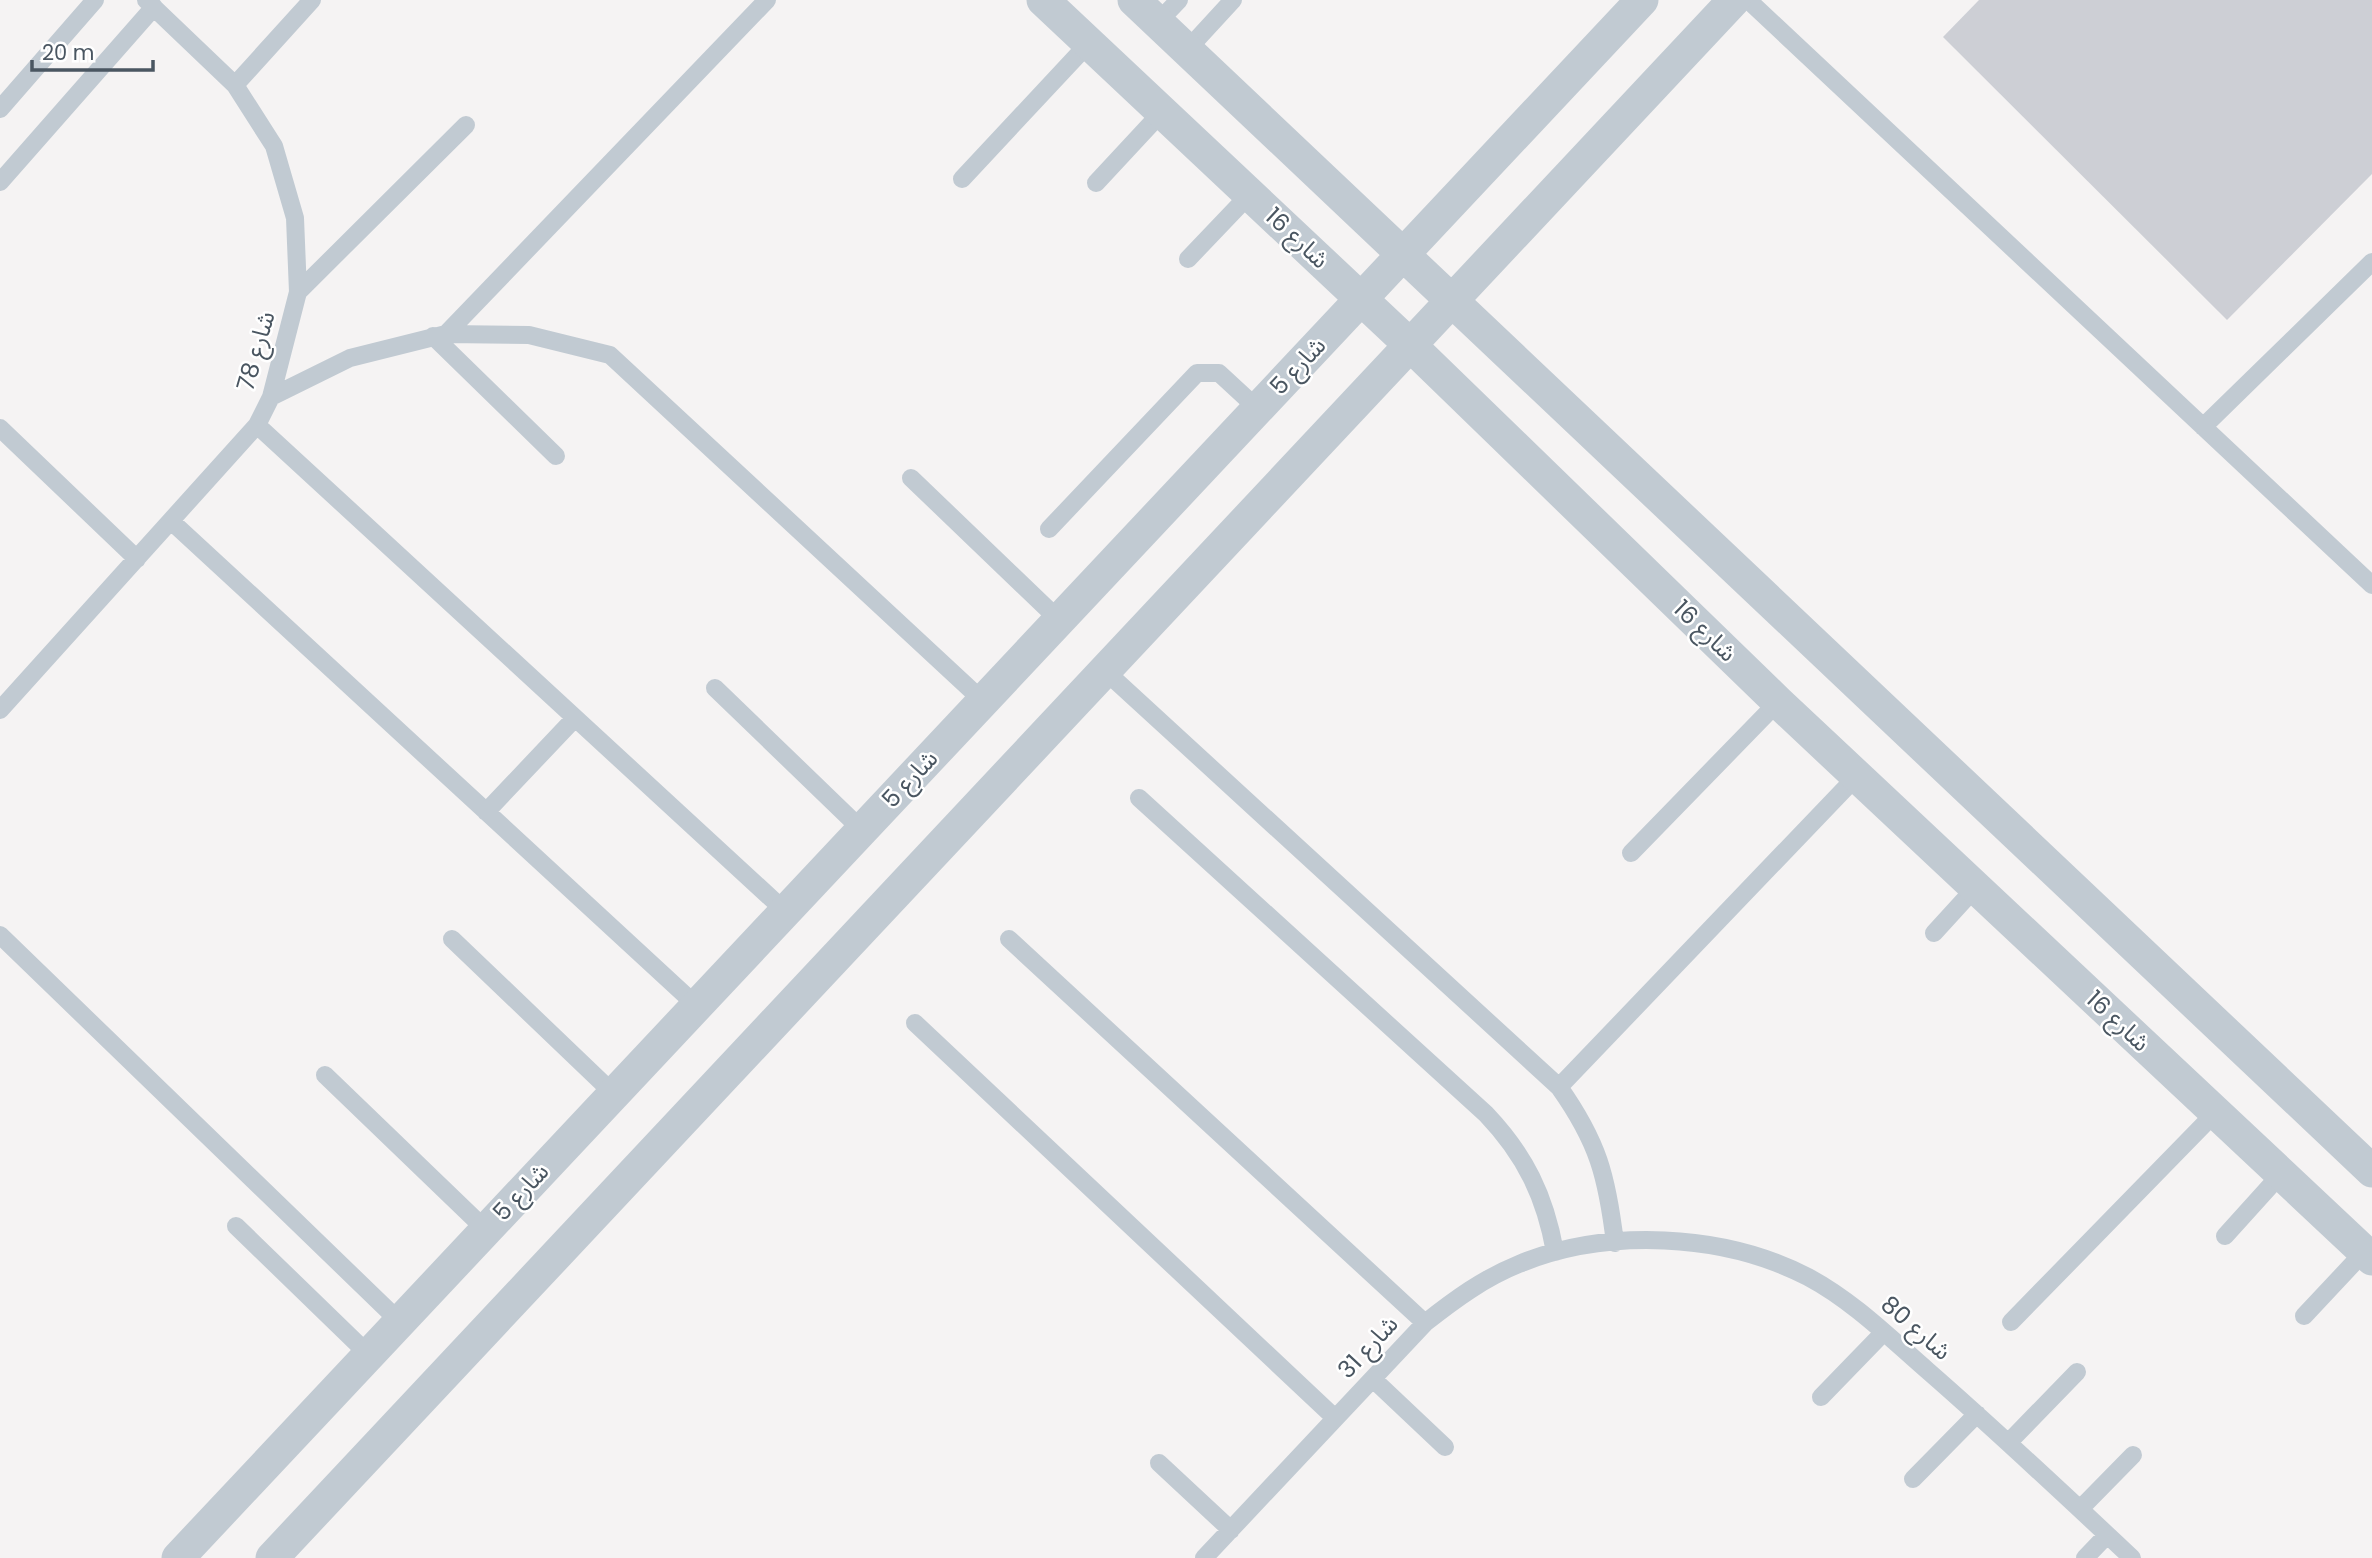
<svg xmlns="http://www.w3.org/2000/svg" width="2372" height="1558" viewBox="0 0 2372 1558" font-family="Poppins,'Noto Sans Arabic',sans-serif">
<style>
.building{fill:#cdcfd5}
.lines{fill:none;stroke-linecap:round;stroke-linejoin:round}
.service{stroke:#c1cad2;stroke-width:18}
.minor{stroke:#c1cad2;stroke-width:33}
.labels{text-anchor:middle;stroke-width:5;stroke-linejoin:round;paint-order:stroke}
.street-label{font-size:24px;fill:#4a5661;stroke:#fff}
</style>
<rect width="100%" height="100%" fill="#f5f3f3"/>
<!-- building -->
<path class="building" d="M1979 0H2372V174L2227 320 1943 37Z"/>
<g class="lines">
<!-- service -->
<path class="service" d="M1748 0 2372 585
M1158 22 1179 0
M1187 50 1233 0
M235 85 312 0
M0 109 95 0
M962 179 1089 43
M0 182 154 7
M1096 183 1162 112
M1188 259 1250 194
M298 292 466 125
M446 334 767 0
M433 336 556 456
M271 397 350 358 446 334 529 335 610 355 983 701
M257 425 785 911
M2203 427 2372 262
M0 428 137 559
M911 478 1059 620
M171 521 697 1006
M1049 529 1197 373H1219L1258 409
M1103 669 1559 1087C1598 1142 1607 1176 1615 1243
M715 688 862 830
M0 710 257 425 271 397 298 292 295 218 274 146 235 85 146 0
M1139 798 1486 1114C1525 1155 1545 1196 1555 1252
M486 812 575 718
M1631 853 1778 702
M1934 933 1976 887
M0 935 400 1322
M452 939 614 1094
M1009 939 1425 1323
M915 1023 1335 1418
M325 1075 486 1230
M1559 1087 1857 776
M236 1226 369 1355
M2225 1236 2281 1174
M2304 1316 2364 1252
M2011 1322 2216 1112
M1373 1379 1445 1447
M1821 1397 1884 1332
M2009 1442 2077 1372
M1159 1463 1231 1530
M1913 1479 1977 1414
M2080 1509 2133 1455
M1204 1558 1425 1323C1454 1300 1484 1278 1519 1264 1607 1228 1723 1233 1808 1277 1853 1301 1890 1338 1928 1371 1998 1432 2065 1495 2132 1558
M2085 1558 2107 1535"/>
<!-- minor -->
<path class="minor" d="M1043 0 1409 344 1778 702 2372 1259
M1134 0 2372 1171
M178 1558 1642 0
M272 1558 1734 0"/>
</g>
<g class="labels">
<!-- street labels -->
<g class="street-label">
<text transform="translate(1297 238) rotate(43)" y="8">شارع 16</text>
<text transform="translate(256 351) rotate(-74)" y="8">شارع 78</text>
<text transform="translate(1298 366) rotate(-47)" y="8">شارع 5</text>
<text transform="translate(1705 631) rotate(44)" y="8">شارع 16</text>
<text transform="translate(910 779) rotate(-47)" y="8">شارع 5</text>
<text transform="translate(2118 1021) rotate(43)" y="8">شارع 16</text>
<text transform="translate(521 1192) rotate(-47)" y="8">شارع 5</text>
<text transform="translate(1916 1328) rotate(41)" y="8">شارع 80</text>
<text transform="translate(1368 1347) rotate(-47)" y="8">شارع 31</text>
</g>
</g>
<!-- scale -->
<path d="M32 60v10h121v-10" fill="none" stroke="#4a5661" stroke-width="3.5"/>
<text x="42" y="60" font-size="21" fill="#4a5661" stroke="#ffffff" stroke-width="5" paint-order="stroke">20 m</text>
</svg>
